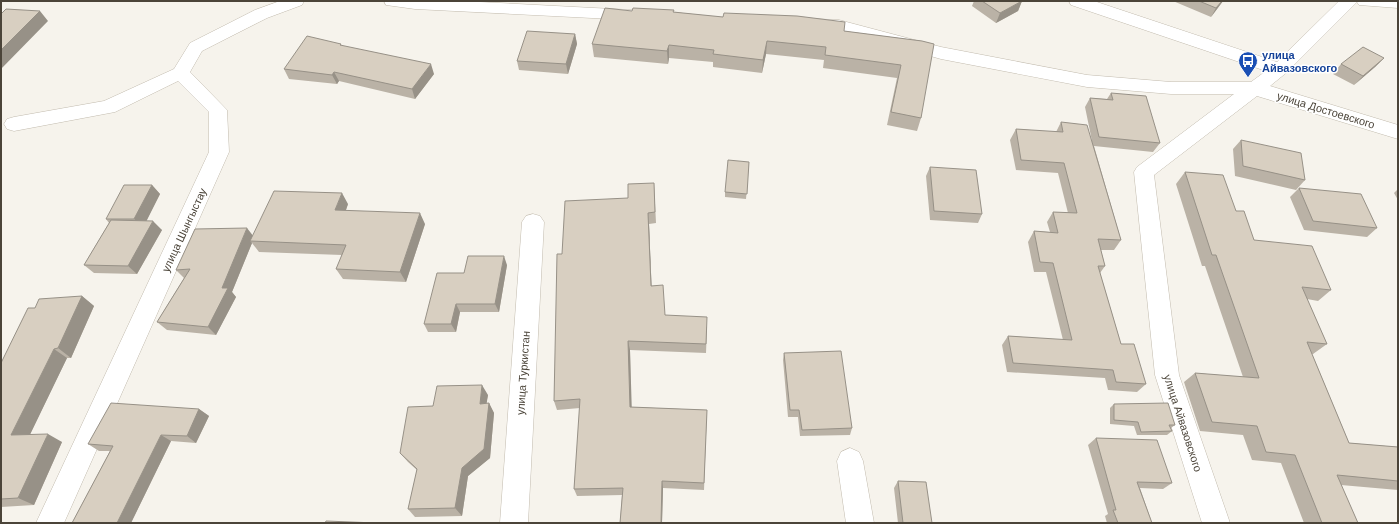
<svg xmlns="http://www.w3.org/2000/svg" width="1399" height="524" viewBox="0 0 1399 524" font-family="'DM Sans',sans-serif">
<style>
.lines{fill:none;stroke-linecap:round;stroke-linejoin:round}
.minor-casing{stroke:#c2bbae;stroke-width:1}
.minor{fill:#fff;fill-rule:evenodd}
.wall{fill:#bab2a6}
.shaded-wall{fill:#979187}
.building{fill:#d8cfc1;stroke:#979187}
.labels{text-anchor:middle;stroke-width:3;stroke-linejoin:round;paint-order:stroke}
.transit-label{font-size:11px;font-weight:bold;fill:#164399;stroke:#fff;text-anchor:start}
.street-label{font-size:11px;fill:#4b4439;stroke:#fff}
</style>
<rect width="100%" height="100%" fill="#f6f3ec"/>
<g class="lines">
<defs>
<path id="minor" d="M280 1H304L302 5 267 18 202 51 190 72 227 110 229 152 64 523H36L209 152V112L178 81 115 112 14 131 7 129 4 124 7 119 14 117 104 101 174 69 190 43 255 10Z
M384 1H460L632 10 638 11 640 15 638 19 632 20 415 9 386 5Z
M1069 1H1094L1277 62 1339 1H1398V8L1359 5 1357 2 1286 73 1270 86 1398 125V139L1257 96 1154 175 1179 375 1230 523H1202L1155 375 1134 172 1137 167 1234 94H1171L1087 87 941 59 839 30 809 28 806 24 809 20 815 19 839 20 941 47 1087 75 1171 82H1251L1266 71 1071 5Z
M533 214 540 216 544 222 528 523H500L522 222 526 216Z
M850 448 859 452 863 461 874 523H846L837 461 841 452Z"/>
</defs>
<!-- minor casing -->
<use href="#minor" class="minor-casing"/>
<!-- minor -->
<use href="#minor" class="minor"/>
</g>
<!-- wall -->
<path class="wall" d="M974 1H1022L1018 11 996 23 972 6Z
M1173 1H1223L1211 17Z
M632 11 674 12 844 31 922 41 921 118 917 131 887 125 897 78 823 68 824 60 766 54 762 73 713 67V62L669 58 668 64 594 57 592 44Z
M575 34 577 44 568 74 519 70 517 61Z
M341 44 342 46 434 74 415 99 339 81 337 84 289 79 284 69Z
M1384 58 1375 67 1354 85 1333 74 1341 64Z
M1111 93 1160 143 1153 152 1094 146 1121 240 1114 250H1101L1105 266 1100 273 1121 344 1146 384 1137 392 1108 390 1105 378 1007 372 1002 345 1008 336 1063 340 1046 272H1034L1028 242 1034 231 1050 232 1047 222 1053 212 1068 213 1058 173 1016 170 1010 140 1016 129 1056 132 1061 122 1092 141 1085 107 1090 98 1107 99Z
M1241 140 1305 180 1296 190 1235 176 1233 149Z
M749 162 746 199 725 197V192Z
M930 167 982 214 978 223 930 220 926 176Z
M1185 172 1236 211 1254 240 1331 290 1318 301 1307 299 1327 344 1313 354H1312L1349 443 1398 447V490L1341 485 1358 523H1304L1281 463 1252 460 1243 435 1200 431 1184 382 1195 373 1243 377 1205 266H1202L1176 184Z
M654 183 656 223 649 224 651 286 665 315 707 327 706 353 630 350 631 407 707 410 704 490 663 488 662 523H620L622 495 577 496 574 489 580 408 557 410 554 401 562 254 628 198Z
M152 185 160 194 146 221 162 230 137 274 94 273 84 265 109 223 106 219Z
M1299 188 1377 228 1367 237 1304 230 1290 197Z
M1398 189V200L1394 193Z
M348 204 346 210 425 224 406 282 343 279 336 269 342 255 259 252 252 243 232 292 236 297 216 335 167 330 157 322 184 278 176 270 253 236Z
M507 265 499 312H460L456 332H428L424 324 464 273Z
M82 296 94 306 71 358H67L30 434 62 442 34 505 1 507V363L35 308Z
M784 353 852 428 850 435 800 436 798 417H788L783 360Z
M488 395 486 404 489 403 494 413 490 458 468 476 462 516 415 517 408 509 417 470 408 462 400 453 433 406Z
M1114 404 1175 425 1171 428 1172 431 1167 435H1137L1134 426 1110 424V408Z
M199 409 209 416 196 443 171 441 131 523H72L110 451H99L88 444Z
M1096 438 1172 483 1163 489 1140 488 1152 523H1107L1105 516 1108 514 1088 445Z
M898 481 932 523H898L894 488Z"/>
<!-- shaded-wall -->
<path class="shaded-wall" d="M1022 1 1018 11 996 23 1000 13Z
M1222 1H1223L1211 17 1216 8Z
M40 11 48 21 1 69V50Z
M575 34 577 44 568 74 566 64Z
M767 41 766 54 762 73 763 60Z
M669 45V58L668 64 667 51Z
M1384 58 1375 67 1354 85 1363 76Z
M431 64 434 74 415 99 412 89Z
M334 72 339 81 337 84 332 75Z
M152 185 160 194 143 228 134 219Z
M342 193 348 204 342 221 335 210Z
M420 213 425 224 406 282 400 272Z
M648 213 649 224 652 296 651 286Z
M153 221 162 230 137 274 128 266Z
M247 228 254 237 250 241 252 243 232 292 236 297 216 335 208 327 222 288Z
M504 256 507 265 499 312 495 304Z
M82 296 94 306 71 358 58 348Z
M456 304 460 312 456 332 451 324Z
M628 341 630 350 632 416 630 407Z
M54 349 67 358 26 443 11 435Z
M482 385 488 395 485 413 480 404Z
M489 403 494 413 490 458 468 476 462 516 455 508 462 468Z
M199 409 209 416 196 443 187 436Z
M48 434 62 442 34 505 18 498Z
M161 435 171 441 131 523H117Z
M662 481 663 488 662 523H661Z"/>
<!-- building -->
<path class="building" d="M982 1H1022L1000 13Z
M1199 1H1222L1216 8Z
M605 8 632 11 633 8 674 10 673 12 723 17 724 13 797 16 845 22 844 31 922 41 934 44 921 118 891 112 901 65 825 55 826 47 767 41 763 60 713 54 714 50 669 45 667 51 592 44Z
M6 9 40 11 1 50V14Z
M527 31 575 34 566 64 517 61Z
M307 36 341 44 340 45 431 64 412 89 334 72 332 75 284 69Z
M1363 47 1384 58 1363 76 1341 64Z
M1111 93 1146 96 1160 143 1099 137 1090 98 1113 100Z
M1061 122 1087 125 1121 240 1098 239 1105 266H1098L1121 344H1134L1146 384 1116 382 1113 370 1013 363 1008 336 1072 340 1053 263 1040 262 1034 231 1058 233 1053 212 1077 213 1064 163 1021 160 1016 129 1063 132Z
M1241 140 1301 153 1305 180 1243 166Z
M728 160 749 162 747 194 725 192Z
M930 167 976 170 982 214 934 211Z
M1185 172 1223 175 1236 211H1244L1254 240 1312 246 1331 290 1302 287 1327 344 1307 342 1349 443 1398 447V481L1337 475 1358 523H1322L1295 455 1266 452 1257 426 1212 422 1195 373 1259 378 1216 255H1212Z
M654 183 655 212 648 213 651 286 663 285 665 315 707 317 706 344 628 341 630 407 707 410 704 483 662 481 661 523H620L623 488 574 489 580 399 554 401 557 254H562L565 201 628 198V184Z
M124 185H152L134 219H106Z
M1299 188 1361 194 1377 228 1313 221Z
M274 191 342 193 335 210 420 213 400 272 336 269 346 245 250 241Z
M111 220 153 221 128 266 84 265Z
M247 228 222 288H228L208 327 157 322 190 269 176 270 195 229Z
M468 256H504L495 304H456L451 324H424L437 273H464Z
M82 296 58 348 54 349 11 435 48 434 18 498 1 499V363L28 308H35L39 299Z
M841 351 852 428 802 430 799 410H790L784 353Z
M482 385 480 404 489 403 484 449 462 468 455 508 408 509 417 469 400 453 408 407 433 406 437 386Z
M111 403 199 409 187 436 161 435 117 523H72L113 446 88 444Z
M1168 403 1175 425H1169L1172 431 1141 432 1138 422 1114 420V404Z
M1096 438 1157 440 1172 483 1137 482 1152 523H1118L1113 510H1116Z
M898 481 926 482 932 523H903Z
M326 521 376 523H325Z"/>
<!-- icons -->
<defs>
<symbol id="bus-pin" viewBox="-11 -11 22 30"><path d="M0 17L-7.5 6A9.5 9.5 0 1 1 7.5 6Z" fill="#1a4fb4" stroke="#fff"/><path d="M-5-6H5V4H4V6H2V4H-2V6H-4V4H-5ZM-3.5-4V0h7V-4ZM-3.5 1.2v1.5H-2V1.2ZM2 1.2v1.5H3.5V1.2Z" fill="#fff"/></symbol>
</defs>
<g fill-rule="evenodd">
<use href="#bus-pin" x="1237" y="50" width="22" height="30"/>
</g>
<g class="labels">
<!-- transit labels -->
<g class="transit-label">
<text x="1262" y="59">улица<tspan x="1262" dy="13">Айвазовского</tspan></text>
</g>
<!-- street labels -->
<g class="street-label">
<text transform="translate(1326 110) rotate(17)" y="4">улица Достоевского</text>
<text transform="translate(184 230) rotate(-65)" y="4">улица Шынгыстау</text>
<text transform="translate(523 373) rotate(-86)" y="4">улица Туркистан</text>
<text transform="translate(1183 423) rotate(72)" y="4">улица Айвазовского</text>
</g>
</g>
<!-- border -->
<rect width="1399" height="524" fill="none" stroke="#4b4439" stroke-width="4"/>
</svg>
